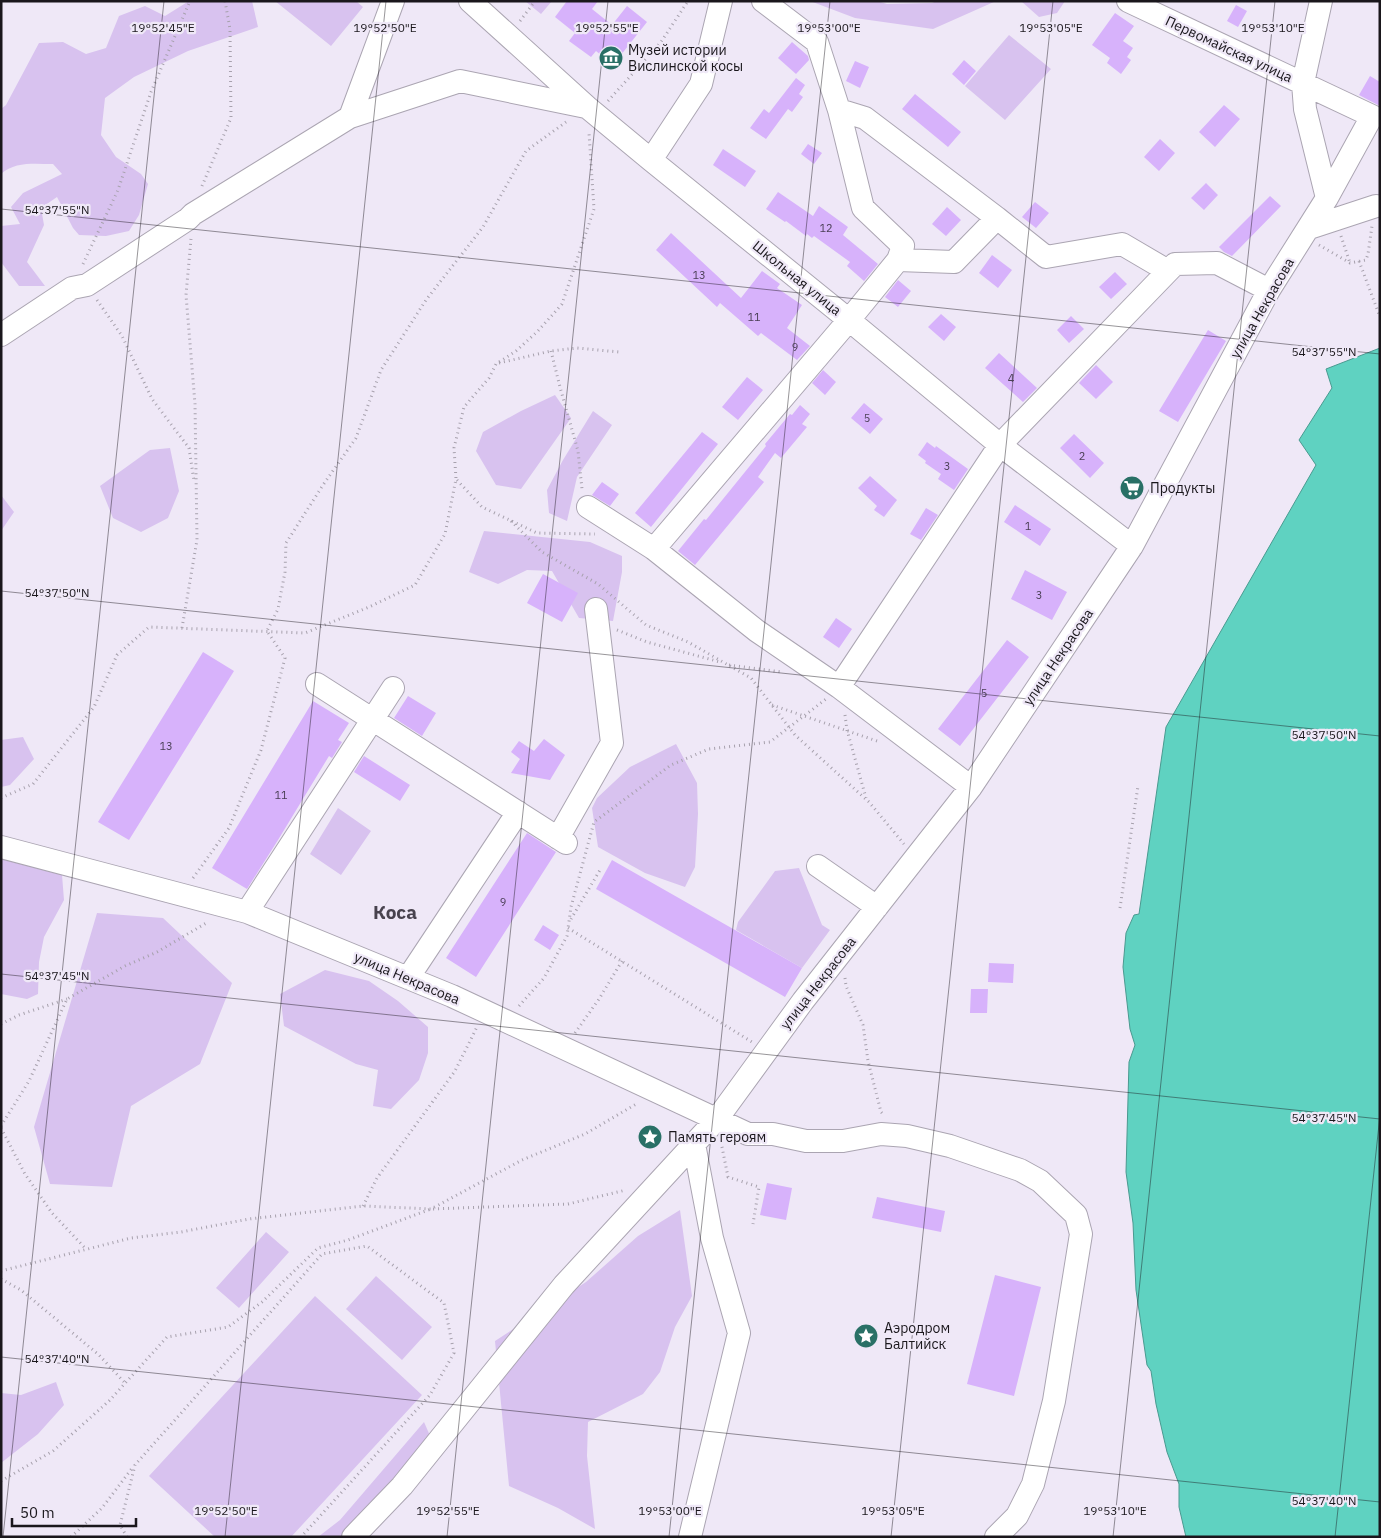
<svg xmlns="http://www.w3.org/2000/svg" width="1381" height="1538" viewBox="0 0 1381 1538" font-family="'IBM Plex Sans',sans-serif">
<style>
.green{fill:#d8c2ef}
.water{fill:#5fd2c1;stroke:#4a9a90}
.building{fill:#d7b2fb}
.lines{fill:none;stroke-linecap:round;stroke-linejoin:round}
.minor-casing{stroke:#aba5b2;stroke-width:24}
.path{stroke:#a7a1ad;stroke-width:3;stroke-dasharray:1 4;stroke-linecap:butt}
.minor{stroke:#fff;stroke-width:22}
.ticks{fill:none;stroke:#1a171c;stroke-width:1;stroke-opacity:0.45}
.labels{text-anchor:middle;stroke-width:4.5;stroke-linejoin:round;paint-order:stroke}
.number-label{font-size:11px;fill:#493e54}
.street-label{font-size:14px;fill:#1a171c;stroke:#efe8f7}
.poi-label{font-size:14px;fill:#1a171c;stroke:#efe8f7;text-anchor:start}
.district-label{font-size:19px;font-weight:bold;fill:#48424e;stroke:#efe8f7}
.ticks-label{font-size:12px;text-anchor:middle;fill:#1a171c;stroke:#efe8f7;stroke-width:4.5;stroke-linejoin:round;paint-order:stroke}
</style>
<rect width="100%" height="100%" fill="#efe8f7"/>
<!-- green -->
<path class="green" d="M189 1H252L258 27 188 51 134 77 105 98 101 135 116 157 141 174 148 184 139 215 129 231 106 236 79 235 73 228 57 197 41 208 44 225 27 262 45 286H19L1 262V226L20 224 11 207 23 193 62 174 53 164C35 164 15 161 1 174V109L6 105 39 43 63 42 86 54 106 48 119 16 145 6 165 16Z
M275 1H356L363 7 331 46Z
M525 1H552L541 14Z
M810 1H877L887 4 932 3 937 1H996L933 29 855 18Z
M1021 1H1065L1057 13 1039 17Z
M1009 35 1051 69 1005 120 965 86Z
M555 395 571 418 521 489 496 485 476 451 483 432 521 411Z
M593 411 612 425 577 477 567 521 549 513 547 490 563 460Z
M170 448 179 491 168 518 141 532 113 518 100 486 150 450Z
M1 495 14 512 1 531Z
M484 531 590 542 622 556V572L613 621 579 618 552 571 527 570 498 584 469 572Z
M23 737 34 759 10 785 1 787V740Z
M676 744 697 783 698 814 695 867 685 887 645 873 598 847 592 808 597 798 630 767Z
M338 808 371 831 341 875 310 854Z
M1 859 62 875 64 900 44 937 39 962 38 994 27 999 1 994Z
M799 868 822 925 830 930 802 968 736 930 738 922 775 871Z
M97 913 163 918 232 983 200 1064 131 1106 112 1187 50 1184 34 1127Z
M325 970 369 981 398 1001 428 1027V1053L419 1080 391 1109 373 1106 378 1070 356 1064 284 1026 280 994Z
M680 1210 692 1296 675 1327 660 1372 643 1394 588 1422 587 1456 595 1529 558 1508 509 1486 495 1341 586 1282 638 1236Z
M266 1232 289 1252 239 1308 216 1288Z
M376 1276 432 1327 402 1360 346 1309Z
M315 1296 422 1395 291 1537H215L149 1476Z
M56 1382 64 1405 38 1434 1 1463V1393L21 1395Z
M424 1422 431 1438 346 1537H318L340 1520Z"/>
<!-- water -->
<path class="water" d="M1380 348V1537H1186L1179 1507V1484L1167 1452 1156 1404 1151 1371 1147 1365 1136 1290 1133 1223 1126 1172 1129 1062 1135 1045 1130 1029 1123 967 1126 933 1134 915 1139 914 1166 727 1316 465 1299 440 1332 388 1326 369Z"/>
<!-- building -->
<path class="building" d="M567 1H598L592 9 612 25 627 6 647 22 613 65 596 51 591 57 569 41 575 33 555 17Z
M1236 5 1247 11 1238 27 1227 21Z
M1115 13 1134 26 1123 41 1133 48 1127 57 1131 60 1121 74 1107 63 1110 58 1092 45Z
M792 42 808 56 809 60 796 74 778 58Z
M964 60 976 71 964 85 952 74Z
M855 61 869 67 860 88 846 81Z
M1370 76 1380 82V106L1359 95Z
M796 78 805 85 799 94 803 97 792 112 788 109 766 139 750 128 764 109 769 113Z
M915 94 961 132 948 147 902 109Z
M1224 105 1240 119 1215 147 1199 132Z
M1160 139 1175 153 1159 171 1144 157Z
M808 144 822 153 814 164 801 154Z
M723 149 756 171 745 187 713 165Z
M1206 183 1218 195 1204 210 1191 198Z
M778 192 813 216 819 206 848 227 843 235 878 264 864 281 847 266 850 262 814 236 812 238 807 234 806 236 786 221 785 222 766 209Z
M1270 196 1281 206 1232 256 1224 252 1219 247Z
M1035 202 1049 213 1036 228 1022 217Z
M947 207 961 220 946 236 932 224Z
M671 233 741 298 762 271 780 284 777 288 802 305 787 328 810 346 797 360 761 333 758 336 720 303 717 307 656 250Z
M992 255 1012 270 998 288 979 273Z
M1115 272 1127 284 1111 299 1099 287Z
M898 280 911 291 898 307 885 297Z
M941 314 956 327 944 341 928 327Z
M1071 316 1084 329 1069 343 1057 330Z
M1208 330 1226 341 1178 422 1159 411Z
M999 353 1037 388 1023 402 985 368Z
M1096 365 1113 382 1096 399 1079 383Z
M823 370 836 382 825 395 812 383Z
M747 377 763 390 738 420 722 407Z
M864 403 883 419 870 434 851 418Z
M800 405 810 414 802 424 807 427 781 458 775 453 758 477 764 482 695 565 678 551 704 519 706 520 766 446 765 444 790 414 792 415Z
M702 432 718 444 651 527 635 513Z
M1074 434 1104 463 1090 478 1060 448Z
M927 442 935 448 936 446 968 469 954 490 938 479 941 474 925 463 926 461 918 455Z
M870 476 897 500 884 517 874 510 877 506 858 488Z
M602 482 619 494 610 506 592 495Z
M1015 505 1051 529 1040 546 1004 522Z
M926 508 938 515 921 540 910 534Z
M1025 570 1067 592 1052 620 1011 599Z
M543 574 578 593 562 622 527 603Z
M836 618 852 629 839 648 823 637Z
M1007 640 1029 657 960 746 938 729Z
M203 652 234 671 129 840 98 822Z
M408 696 436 713 422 736 394 718Z
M313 701 349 723 338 740 342 742 332 758 329 756 278 840 247 889 212 868Z
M544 739 565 755 550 780 511 773 520 759 511 752 519 741 534 751Z
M364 756 410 785 400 801 354 772Z
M527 833 556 852 476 977 446 958Z
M612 860 802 968 785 997 596 889Z
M543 925 559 935 550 950 534 940Z
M989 963 1014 964 1013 983 988 982Z
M971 989H988L987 1013H970Z
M767 1183 792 1188 786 1220 760 1215Z
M877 1197 945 1211 941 1232 872 1218Z
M995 1275 1041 1287 1014 1396 967 1384Z"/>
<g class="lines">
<defs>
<path id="minor" d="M470 1 587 107 651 160 849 320 1000 445 1132 546
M1321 1 1303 83 1305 109 1327 198
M839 110 865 118 997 218
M350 117 393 1
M651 160 701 84 721 1
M1309 228 1376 206
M898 260 954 262 997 218 1046 257 1122 244 1168 271
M1 335 72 288 87 285 188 219 193 214 350 117 460 81 586 107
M588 507 654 549 757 631 839 687 971 787
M654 549 849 320 898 260 903 246 863 208 839 110 817 42 763 1
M317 684 566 843
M839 687 1000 445 1175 264 1217 263 1269 290
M558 838 612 743 596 609
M1 847 247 912 452 996 748 1134H773L806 1141H843L881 1134 907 1136 950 1146 1020 1170 1040 1181 1076 1215 1081 1234 1054 1401 1033 1484 1017 1516 996 1537
M818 866 877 907
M247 912 393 688
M408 978 518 812
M353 1537 402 1486 564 1285 717 1119 803 1001 971 787 1132 546 1269 290 1327 198 1372 116 1128 1
M690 1537 739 1333 712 1238 694 1144"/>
</defs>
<!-- minor casing -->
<use href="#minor" class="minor-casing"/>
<!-- path -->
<path class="path" d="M520 21 535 1
M608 101 661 42 688 1
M202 186 231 118 230 29 225 1
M1341 236 1350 263
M1319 245 1350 263 1366 260 1368 254 1372 226
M1359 261 1380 317
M83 264 118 190 151 92 190 1
M97 300 122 336 152 399 189 448 194 481
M551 351 560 387 578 451 582 489
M499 363 551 351 577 348 619 352
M457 480 482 507 537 533 595 534
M511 521 542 552 598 584 646 625 688 642 751 678 795 735 869 802 904 844
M182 628 197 540 195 404 186 295 191 239
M617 630 647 642 720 662
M729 665 782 672
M772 705 877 741
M845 715 847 730 866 798
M1 798 33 784 94 707 117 655 149 627 305 633 369 607 415 585 445 534 456 479 454 448 464 407 489 378 496 364 516 351 538 331 562 304 594 209 589 133
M193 878 229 828 261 750 285 658 267 631 278 609 285 572 286 543 323 485 356 438 381 370 426 300 483 227 526 151 566 122
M1120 908 1138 786
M571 919 600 870
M568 928 752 1042
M845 978 846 986 863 1025 868 1061 881 1112 884 1115
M519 1006 544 978 567 936 571 907 594 822 671 765 709 749 770 742 826 699
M1 1024 19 1015 67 999
M575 1033 599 999 622 961
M1 1126 29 1081 67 999 125 966 157 952 208 922
M1 1128 25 1174 52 1213 86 1249
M721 1142 728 1177 759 1187 753 1224
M363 1206 377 1178 455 1071 477 1027
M1 1271 131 1238 181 1232 249 1219 363 1206 431 1209 522 1160 585 1134 638 1103
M1 1279 21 1290 99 1355 125 1383
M1 1481 53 1451 109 1401 167 1337 228 1327 262 1302 318 1248 348 1240 431 1209 568 1204 626 1190
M71 1537 102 1508 133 1467
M127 1537 120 1525 135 1465 322 1254 367 1246 444 1303 454 1353 430 1395 301 1537"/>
<!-- minor -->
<use href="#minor" class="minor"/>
</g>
<!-- ticks -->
<path class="ticks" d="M1 209 1380 354M1 591 1380 736M1 974 1380 1119M1 1357 1380 1502M3 1537 164 1M225 1537 386 1M447 1537 608 1M669 1537 830 1M891 1537 1053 1M1113 1537 1275 1M1335 1537 1380 1115"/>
<!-- icons -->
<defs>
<symbol id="museum-disc" viewBox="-11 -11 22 22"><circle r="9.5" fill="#297066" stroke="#efe8f7"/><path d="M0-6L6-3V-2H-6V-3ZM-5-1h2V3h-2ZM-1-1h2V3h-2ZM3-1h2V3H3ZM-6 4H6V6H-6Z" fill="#fff"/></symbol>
<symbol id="supermarket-disc" viewBox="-11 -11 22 22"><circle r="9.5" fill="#297066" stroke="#efe8f7"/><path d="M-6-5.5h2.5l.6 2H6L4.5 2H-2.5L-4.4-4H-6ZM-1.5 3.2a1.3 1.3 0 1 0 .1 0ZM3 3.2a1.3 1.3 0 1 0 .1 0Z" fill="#fff"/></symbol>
<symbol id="sight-disc" viewBox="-11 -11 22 22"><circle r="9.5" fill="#297066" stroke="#efe8f7"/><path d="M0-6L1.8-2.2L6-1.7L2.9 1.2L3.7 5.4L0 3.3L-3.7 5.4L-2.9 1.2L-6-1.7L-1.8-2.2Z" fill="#fff"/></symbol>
</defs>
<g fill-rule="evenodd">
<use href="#museum-disc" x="597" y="44" width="28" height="28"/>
<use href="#supermarket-disc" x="1118" y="474" width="28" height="28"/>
<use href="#sight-disc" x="636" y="1123" width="28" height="28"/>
<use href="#sight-disc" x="852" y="1322" width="28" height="28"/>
</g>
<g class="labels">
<!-- number labels -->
<g class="number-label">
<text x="826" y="232">12</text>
<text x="699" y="279">13</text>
<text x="754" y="321">11</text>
<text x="795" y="351">9</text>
<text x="1011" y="382">4</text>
<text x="867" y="422">5</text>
<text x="1082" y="460">2</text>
<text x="947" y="470">3</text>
<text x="1028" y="530">1</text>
<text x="1039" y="599">3</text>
<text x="984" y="697">5</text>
<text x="166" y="750">13</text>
<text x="281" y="799">11</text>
<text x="503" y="906">9</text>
</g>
<!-- street labels -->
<g class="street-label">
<text transform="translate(1229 49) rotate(25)" y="5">Первомайская улица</text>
<text transform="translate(797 278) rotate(39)" y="5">Школьная улица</text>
<text transform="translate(1262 308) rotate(-60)" y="5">улица Некрасова</text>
<text transform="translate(1058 657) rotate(-56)" y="5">улица Некрасова</text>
<text transform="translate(407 978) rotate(23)" y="5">улица Некрасова</text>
<text transform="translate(818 983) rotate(-52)" y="5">улица Некрасова</text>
</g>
<!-- poi labels -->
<g class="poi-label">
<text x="628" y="55">Музей истории<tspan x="628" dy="16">Вислинской косы</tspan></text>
<text x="1150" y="493">Продукты</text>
<text x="668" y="1142">Память героям</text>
<text x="884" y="1333">Аэродром<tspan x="884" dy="16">Балтийск</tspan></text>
</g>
<!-- district labels -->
<g class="district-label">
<text x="395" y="919">Коса</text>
</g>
</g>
<g class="ticks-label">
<text x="163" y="32">19°52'45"E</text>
<text x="385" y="32">19°52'50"E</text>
<text x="607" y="32">19°52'55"E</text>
<text x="829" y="32">19°53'00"E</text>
<text x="1051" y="32">19°53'05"E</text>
<text x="1273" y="32">19°53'10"E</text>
<text x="57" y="214">54°37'55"N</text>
<text x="1324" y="356">54°37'55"N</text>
<text x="57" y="597">54°37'50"N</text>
<text x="1324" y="739">54°37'50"N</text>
<text x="57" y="980">54°37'45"N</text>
<text x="1324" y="1122">54°37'45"N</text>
<text x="57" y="1363">54°37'40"N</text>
<text x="1324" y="1505">54°37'40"N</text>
<text x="226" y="1515">19°52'50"E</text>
<text x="448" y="1515">19°52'55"E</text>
<text x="670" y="1515">19°53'00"E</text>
<text x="893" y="1515">19°53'05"E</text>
<text x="1115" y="1515">19°53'10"E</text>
</g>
<!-- border -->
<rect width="1381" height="1538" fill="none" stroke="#1a171c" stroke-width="5"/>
<!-- scale -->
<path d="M12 1518v8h124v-8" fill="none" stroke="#1a171c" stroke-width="2.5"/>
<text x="20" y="1518" font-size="15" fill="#1a171c" stroke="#efe8f7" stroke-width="4" paint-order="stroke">50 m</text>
</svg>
